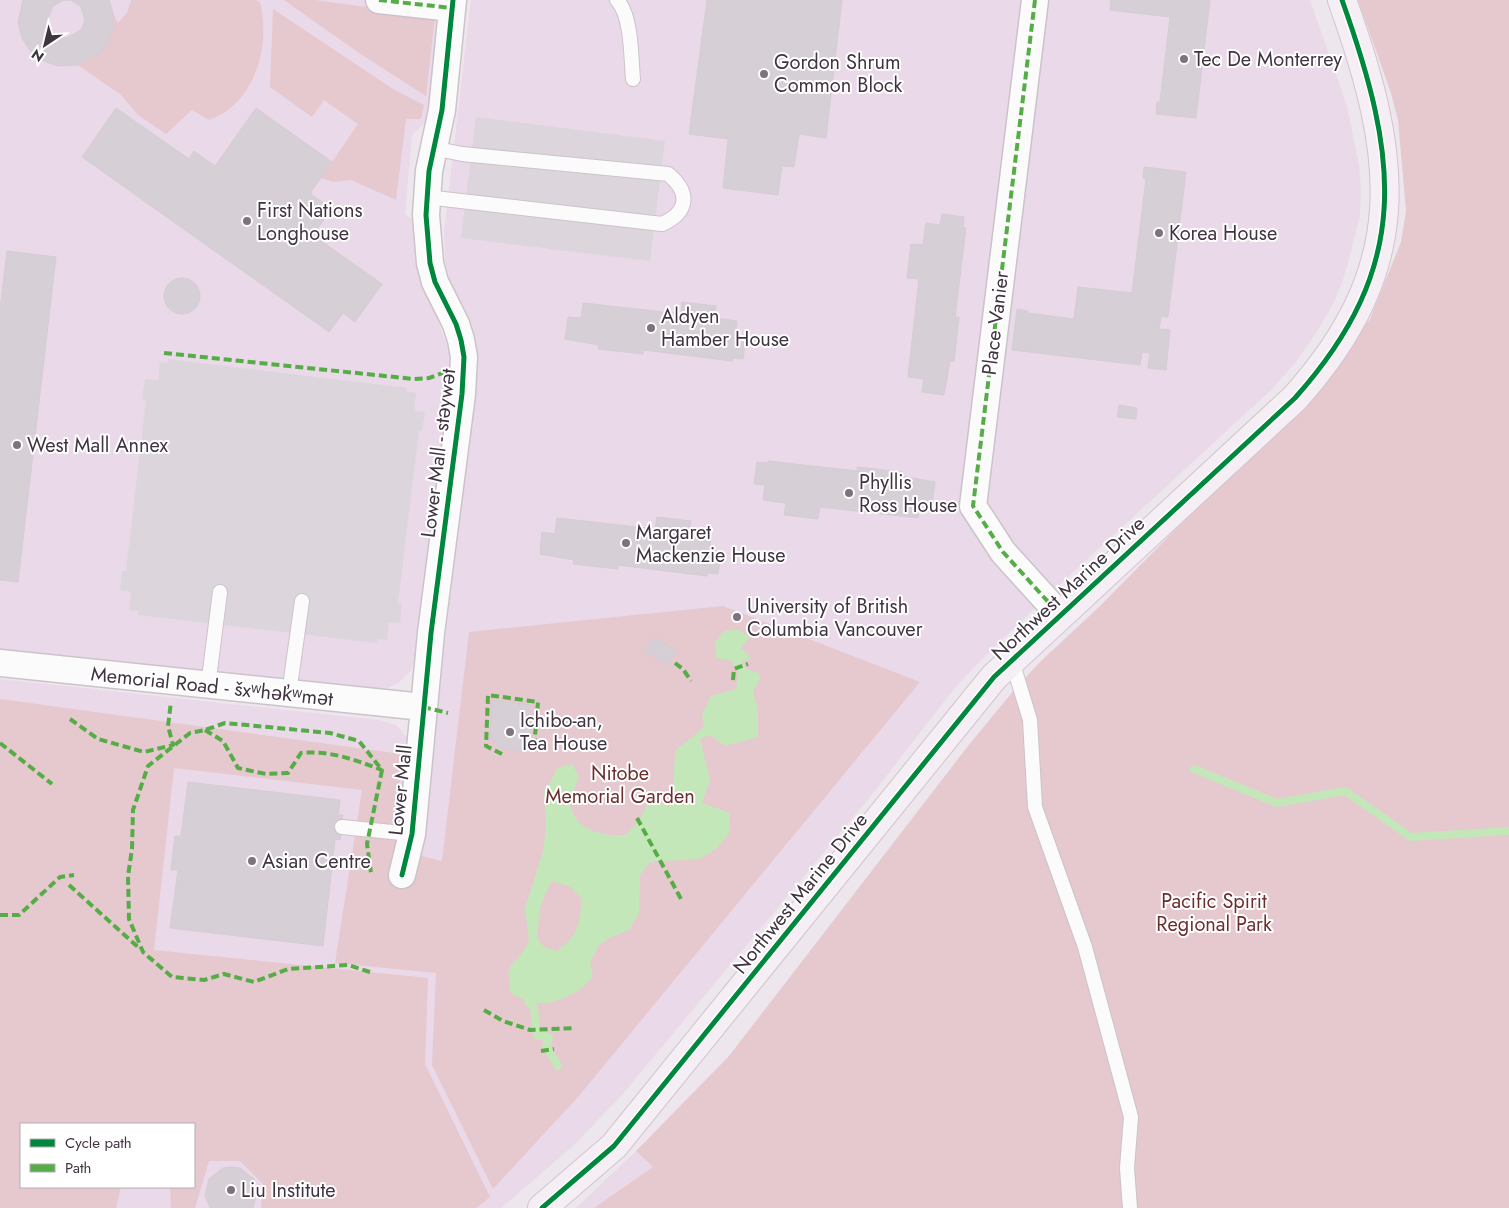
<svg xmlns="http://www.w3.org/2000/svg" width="1509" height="1208" viewBox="0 0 1509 1208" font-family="Jost,sans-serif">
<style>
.education{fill:#ead9e8;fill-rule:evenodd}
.green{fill:#e6c8cf}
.parking{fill:#dcd6dc}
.water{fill:#c4e7ba;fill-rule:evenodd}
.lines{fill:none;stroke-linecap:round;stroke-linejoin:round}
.stream{stroke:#c4e7ba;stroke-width:8}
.building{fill:#d6cfd6;stroke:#d5ccd4;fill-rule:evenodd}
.lane-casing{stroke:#cbc3ca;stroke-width:16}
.street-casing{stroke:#cbc3ca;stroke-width:29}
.secondary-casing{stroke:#d1c4d0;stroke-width:30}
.lane{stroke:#fcfbfc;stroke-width:14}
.street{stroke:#fcfbfc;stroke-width:26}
.secondary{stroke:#f5eef4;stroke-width:28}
.quiet{stroke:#56ac46;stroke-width:4;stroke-dasharray:8 4;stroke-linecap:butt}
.cycleway-casing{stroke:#fff;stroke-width:8}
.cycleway{stroke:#00873e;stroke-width:5}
.poi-dot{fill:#7d727d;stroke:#fff;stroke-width:2}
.labels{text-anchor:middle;stroke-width:4;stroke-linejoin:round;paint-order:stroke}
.poi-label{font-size:20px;fill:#413441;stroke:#fff;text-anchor:start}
.street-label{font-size:20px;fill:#413441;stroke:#fff}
.park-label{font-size:20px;fill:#6c2e2e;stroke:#fff}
</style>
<rect width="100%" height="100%" fill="#ede6ec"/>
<!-- education -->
<path class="education" d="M0 0H441L429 104 426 122 412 135 405 214 413 220 416 259 449 351V391L418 649 411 671 398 683 381 691 176 670 0 650Z
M471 0H1310L1347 106 1359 165 1361 189 1360 216 1345 274 1334 302 1318 330 1296 362 1271 390 1045 598 973 668 950 694 870 797 621 1096 574 1145 501 1208H0V679L379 720 396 725 405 735 433 739 471 425 474 338 466 311 450 281 445 259 444 232ZM21 1124H194V1187H21Z
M636 1151 653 1167 675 1208H576Z"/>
<!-- green -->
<path class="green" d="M131 0H256L260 2C271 46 255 104 209 120L192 110 166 134 138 115 121 95 78 65C102 56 112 38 113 13L118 23 127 13Z
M284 0H314L435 16 426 96 359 53Z
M1358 0H1509V1208H594L653 1167 636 1151 729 1056 968 746 1014 690 1040 662 1100 606 1310 393 1370 319 1401 242 1406 211 1398 120 1391 93Z
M273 9 393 89 424 105 421 119H406L396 200 351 180 333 182 321 178 358 124 324 100 312 117 270 87Z
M723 606 920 682 578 1097 493 1189 432 1065 436 973 335 963 362 790 174 768 154 950 428 978 425 1064 490 1197 476 1208H261L263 1184 240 1161H209L195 1208H171L170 1187H194V1124H21V1187H121L116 1208H0V699L401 754 397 850 442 861 469 632Z"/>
<!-- parking -->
<path class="parking" d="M476 117 665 141 650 261 461 238Z
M168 359 407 388 406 391 416 393 414 411 425 412 422 431H419L398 603 402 604 400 623 389 622 387 640 377 639V643L138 615V611L129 610 131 592 120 590 122 571H126L146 400 142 399 145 379 158 380 160 362 167 363Z"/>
<!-- water -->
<path class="water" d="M738 629 750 638 740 649 748 654 750 660 741 661 746 669 759 673 760 679 753 691 758 711V737L725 746 710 735 700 739 710 780 702 803 730 813 729 834 716 849 699 859 650 862 640 875 639 913 629 930 611 937 598 946 590 963 593 976C581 994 549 1009 527 1001 521 999 515 995 510 992L509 968 522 953 529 941 525 908 543 851 546 828 544 791C559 776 546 769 572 764L579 777 569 802C571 808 574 816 577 820 589 834 609 836 625 835L639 821 649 801 660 804 671 799 674 778 675 751 704 727 702 715 711 696 736 689 738 673 732 661 716 658 715 642 725 631ZM551 881 569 886 581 898C581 922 578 937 556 951L544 947 537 938 540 908Z"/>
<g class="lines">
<!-- stream -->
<path class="stream" d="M1194 769 1277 803 1345 791 1411 837 1509 831
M528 1002 534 1008 537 1035 549 1037 546 1046 558 1066"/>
</g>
<!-- building -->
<path class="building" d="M23 0H109L113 13V28L108 42 99 53 78 65 58 66 44 61 31 52 22 38 18 22ZM64 0H71L81 7 85 20 81 30 67 38 56 35 51 30 48 18 53 6Z
M707 0H842L826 138 799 134 794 167 782 166 778 195 723 188 728 139 689 134Z
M1111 0H1210L1196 118 1156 114 1157 102H1160L1170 17 1110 10Z
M116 108 189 159 194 151 215 166 256 108 332 162 311 192 312 195 328 206 329 204 333 207 313 235 382 284 355 322 343 313 329 332 82 157Z
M1144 167 1186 172 1168 317 1161 316 1159 329 1170 330 1166 370 1148 368 1150 353 1142 352 1140 365 1012 350 1017 309 1028 311V313L1074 319 1078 287 1132 293 1146 179 1143 178Z
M942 214 964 217 963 227 966 228 955 317H959L954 361H950L944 395 922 392 924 379 908 377 919 279 907 278 911 244 923 245 926 223 940 225Z
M7 251 56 257 18 582 0 580V310Z
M164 296a18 18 0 1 1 36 0a18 18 0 1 1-36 0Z
M682 302 716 306 715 318 737 321 735 335 746 337 743 359 733 358 732 361 643 350V354L598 349 599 345 565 339 568 317 581 318 583 303 681 314Z
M1119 405 1137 408 1136 419 1117 417Z
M768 461 857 471V467L902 472 901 476 935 482 932 504 920 502 918 518 820 507 818 519 784 515 786 503 763 500 765 485 754 484 757 462 768 463Z
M657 517 691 521 689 533 711 536 710 550 721 552 718 574 707 573V576L618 565V569L573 564 574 560 540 554 542 532 555 534 557 518 655 529Z
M655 637 677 652 667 665 643 650Z
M492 700 530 705 527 724 531 725 529 747 524 746V751L496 748V740L490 739Z
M188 782 340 800 338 815H343L340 840 335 839 323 946 170 928 178 870H171L173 852 175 836H181Z
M232 1167 240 1168 254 1179 257 1192 253 1208H210L205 1196 209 1179 223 1168Z"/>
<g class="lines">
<defs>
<path id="lane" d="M617 0C632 16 631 58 633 79
M426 197 662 224C689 212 690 192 668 174L462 154 433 148
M1012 661 1030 720 1035 807 1085 947 1131 1117 1127 1168 1130 1208
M291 679 302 601
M208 686 220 592
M342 827 412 834"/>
<path id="street" d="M379 0 452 8
M1035 0 973 506 1003 552 1060 615
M0 663 423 707
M402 875 412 834 431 633 462 394 464 357 461 340 456 324 435 282 430 263 426 215 429 171 442 110 453 0"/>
<path id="secondary" d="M542 1208 614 1146 994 677 1295 398C1414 265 1398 157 1342 0"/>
</defs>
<!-- lane casing -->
<use href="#lane" class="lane-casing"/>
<!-- street casing -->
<use href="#street" class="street-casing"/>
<!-- secondary casing -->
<use href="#secondary" class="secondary-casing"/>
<!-- lane -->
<use href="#lane" class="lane"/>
<!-- street -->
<use href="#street" class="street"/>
<!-- secondary -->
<use href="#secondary" class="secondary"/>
<!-- quiet -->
<path class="quiet" d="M379 0 452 8
M1035 0 973 506 1003 552 1060 615
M164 353 414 379 429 378 448 371
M675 663 683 669 691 681
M733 680 734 669 748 664
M423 707 448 713
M70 719 98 739 144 752 173 745 168 726 171 702
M205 730 223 741 238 768 266 774 288 773 301 753C330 750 355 760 382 770
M0 743 52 784
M502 754 486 746 488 695 538 702 534 747
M637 818 681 899
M69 885 139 948
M0 915H19L60 877 74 875
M370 972 348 965 288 969 254 982 224 974 204 980 172 977 143 952 129 919 128 876 132 849 133 810 148 766 190 733 205 730 225 723 330 733 359 741 382 770 367 844 371 873
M484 1010 503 1021 530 1030 575 1028
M541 1051 554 1049"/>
<defs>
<path id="cycleway" d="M402 875 412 834 431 633 462 394 464 357 461 340 456 324 435 282 430 263 426 215 429 171 442 110 453 0
M542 1208 614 1146 994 677 1295 398C1414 265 1398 157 1342 0"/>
</defs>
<!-- cycleway casing -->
<use href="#cycleway" class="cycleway-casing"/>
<!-- cycleway -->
<use href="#cycleway" class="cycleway"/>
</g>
<!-- markers -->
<g class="poi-dot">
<circle cx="1184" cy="59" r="5"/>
<circle cx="764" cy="74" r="5"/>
<circle cx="247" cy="221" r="5"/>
<circle cx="1159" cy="233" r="5"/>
<circle cx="651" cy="328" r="5"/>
<circle cx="17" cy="445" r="5"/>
<circle cx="849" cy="493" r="5"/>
<circle cx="626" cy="543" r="5"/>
<circle cx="737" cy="617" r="5"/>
<circle cx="510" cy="732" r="5"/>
<circle cx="252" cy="861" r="5"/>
<circle cx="231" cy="1190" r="5"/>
</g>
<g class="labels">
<!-- poi labels -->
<g class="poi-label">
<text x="1194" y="66">Tec De Monterrey</text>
<text x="774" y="69">Gordon Shrum<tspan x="774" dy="23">Common Block</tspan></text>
<text x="257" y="217">First Nations<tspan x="257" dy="23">Longhouse</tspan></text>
<text x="1169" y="240">Korea House</text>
<text x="661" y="323">Aldyen<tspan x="661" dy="23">Hamber House</tspan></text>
<text x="27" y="452">West Mall Annex</text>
<text x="859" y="489">Phyllis<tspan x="859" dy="23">Ross House</tspan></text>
<text x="636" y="539">Margaret<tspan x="636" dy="23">Mackenzie House</tspan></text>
<text x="747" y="613">University of British<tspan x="747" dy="23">Columbia Vancouver</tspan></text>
<text x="520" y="727">Ichibo-an,<tspan x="520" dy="23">Tea House</tspan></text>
<text x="262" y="868">Asian Centre</text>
<text x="241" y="1197">Liu Institute</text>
</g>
<!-- street labels -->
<g class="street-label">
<text transform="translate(995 323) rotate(-83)" y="7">Place Vanier</text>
<text transform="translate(438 453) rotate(-83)" y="7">Lower Mall - stəywət</text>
<text transform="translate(1068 588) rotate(-43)" y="7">Northwest Marine Drive</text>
<text transform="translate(212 686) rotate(6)" y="7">Memorial Road - šxʷhək̓ʷmət</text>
<text transform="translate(400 790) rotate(-84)" y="7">Lower Mall</text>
<text transform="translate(800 893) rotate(-51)" y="7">Northwest Marine Drive</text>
</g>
<!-- park labels -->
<g class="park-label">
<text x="620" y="780">Nitobe<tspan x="620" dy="23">Memorial Garden</tspan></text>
<text x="1214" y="908">Pacific Spirit<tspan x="1214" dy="23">Regional Park</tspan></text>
</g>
</g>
<!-- legend -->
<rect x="20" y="1123" width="175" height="65" fill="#ffffff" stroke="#b3aeb3"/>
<rect x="30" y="1139" width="25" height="8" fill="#00873e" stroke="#b3aeb3"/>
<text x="65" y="1148" font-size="15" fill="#413441">Cycle path</text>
<rect x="30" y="1164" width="25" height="8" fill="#56ac46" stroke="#b3aeb3"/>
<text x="65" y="1173" font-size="15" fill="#413441">Path</text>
<!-- north arrow -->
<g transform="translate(45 45) rotate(215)" stroke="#ffffff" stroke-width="4" paint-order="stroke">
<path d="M0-4L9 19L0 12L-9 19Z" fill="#413441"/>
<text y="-8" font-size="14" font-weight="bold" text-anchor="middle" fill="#413441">N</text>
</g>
</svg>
